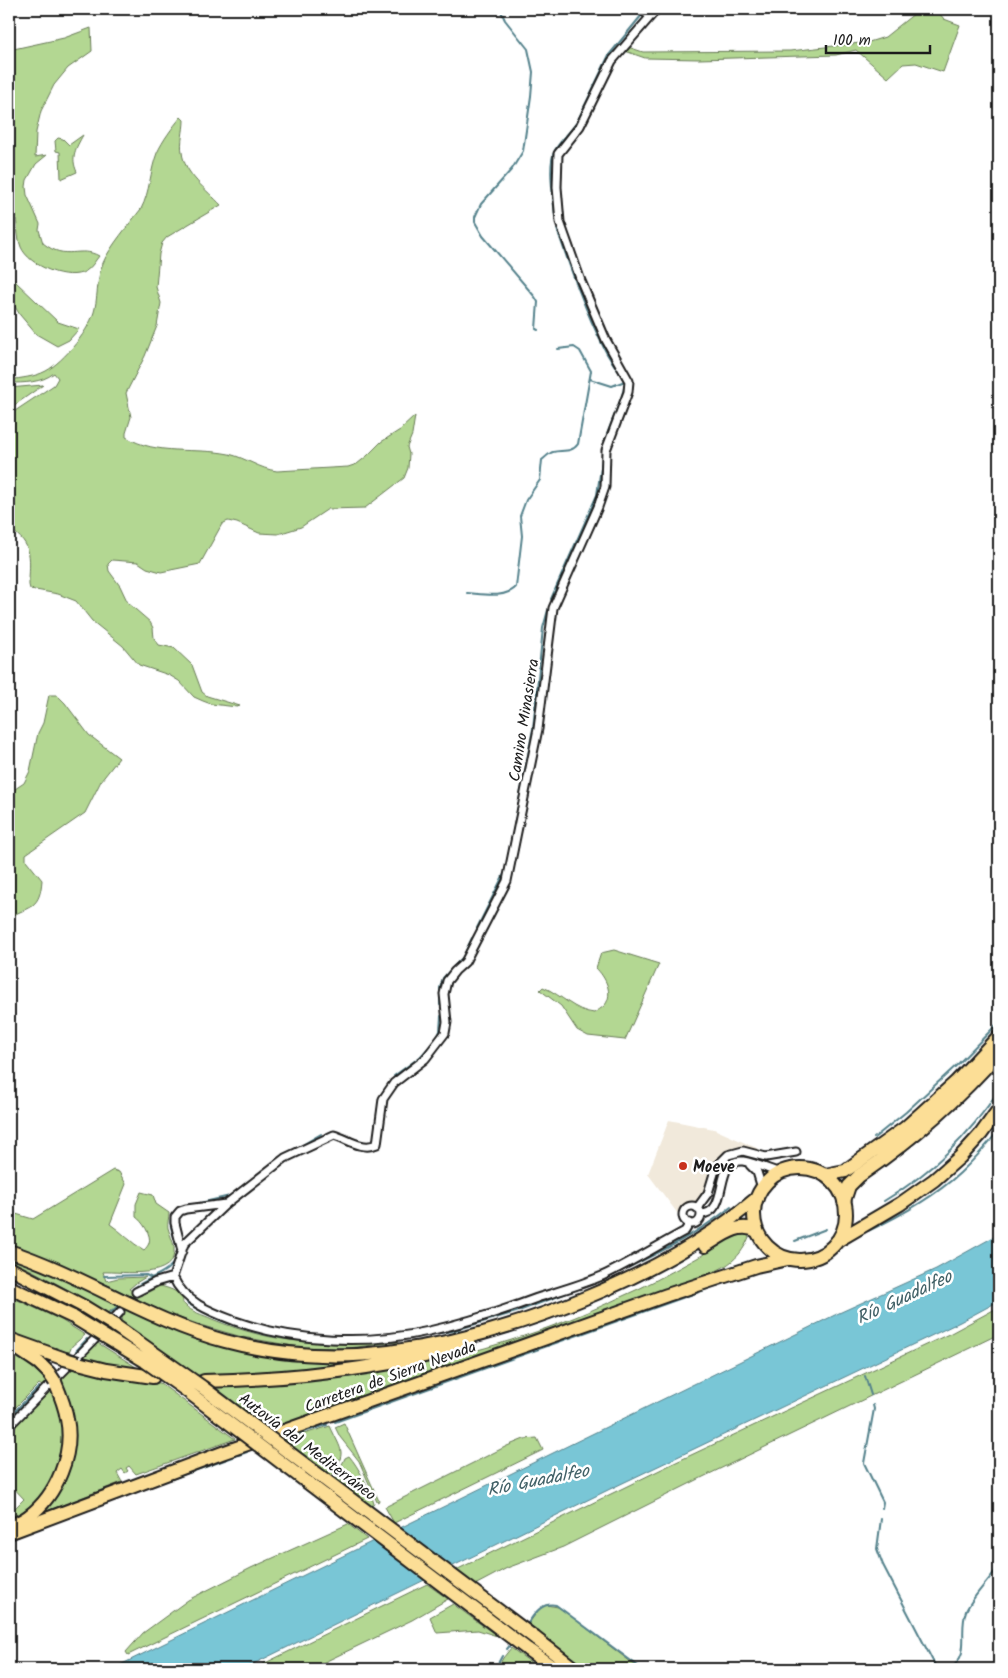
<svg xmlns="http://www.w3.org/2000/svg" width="1008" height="1678" viewBox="0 0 1008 1678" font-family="Kalam,sans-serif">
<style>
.built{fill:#f1e9db}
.green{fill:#b3d792;stroke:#687a57}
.water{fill:#79c6d6;stroke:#54828c}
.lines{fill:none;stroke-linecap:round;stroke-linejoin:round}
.stream{stroke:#54828c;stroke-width:2}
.minor-casing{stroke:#1c1c1c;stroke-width:11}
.trunk-casing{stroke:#1c1c1c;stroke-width:16}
.motorway-casing{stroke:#1c1c1c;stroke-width:16}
.minor{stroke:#fff;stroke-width:7}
.trunk{stroke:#fcde96;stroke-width:12}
.motorway{stroke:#fcde96;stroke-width:12}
.motorway-bridge-casing{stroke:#1c1c1c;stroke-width:16;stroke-linecap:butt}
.motorway-bridge{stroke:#fcde96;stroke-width:12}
.poi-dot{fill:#c8321e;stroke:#fff;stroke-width:2}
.labels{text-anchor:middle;stroke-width:5;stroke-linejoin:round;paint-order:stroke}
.street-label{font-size:16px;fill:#1c1c1c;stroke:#fff}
.poi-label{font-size:16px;font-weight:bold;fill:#1c1c1c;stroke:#fff;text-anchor:start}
.water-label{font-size:18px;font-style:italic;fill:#416066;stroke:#fff}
</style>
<rect width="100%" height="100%" fill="#fff"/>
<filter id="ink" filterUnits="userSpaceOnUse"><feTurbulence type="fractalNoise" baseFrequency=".02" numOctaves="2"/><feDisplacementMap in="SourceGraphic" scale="10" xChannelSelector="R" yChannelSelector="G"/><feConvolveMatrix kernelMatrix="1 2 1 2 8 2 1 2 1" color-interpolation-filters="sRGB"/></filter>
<g filter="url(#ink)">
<!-- built -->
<path class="built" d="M669 1120 714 1129 761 1150 740 1147 719 1158 711 1175 706 1193 699 1204 687 1203 678 1214 648 1174Z"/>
<!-- green -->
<path class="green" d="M920 9H936L944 19 960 25 943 72 916 63 903 64 888 78 856 50 836 55 699 59 645 58 625 51 628 47 643 52 790 51 869 42 885 37Z
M91 28 92 51 68 68 54 85 41 111 36 132 35 157 47 155 36 164 27 180 26 187 27 195 40 224 39 230 43 243C66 262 80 245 99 256 95 261 92 267 86 271 68 282 29 266 21 247 15 232 19 211 9 198V50L64 38Z
M181 117 184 120C184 131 180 142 182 152 184 174 207 190 221 205L167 237 162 243 159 254 156 287 161 303 157 326 145 356 126 393 131 417 126 433V437C157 456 194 447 229 454 246 458 260 469 277 471L348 467 357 464 367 456 381 442 400 430 415 416 412 435 407 447 409 454 408 468 404 478 365 508 328 509 301 527 278 534 259 533 237 523 228 521 222 524 200 564 161 572 147 568 138 562 112 560 108 564 109 571 120 586 128 603 150 622 153 628 154 638 159 645 174 648 192 665 202 692 207 696 240 706 237 707 211 704 203 701 194 697 179 681 169 675 139 665 123 646 92 621 76 601 58 594 30 589 29 585C29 560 35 544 9 529V415L54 385 58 378 54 373C42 383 23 383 9 383V380C21 378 35 377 46 371 64 361 91 329 95 308 98 293 97 277 103 263 109 248 130 223 141 209 150 192 150 171 157 153 163 140 172 128 181 117Z
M83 135C76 148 70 157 77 172L61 179 60 152 56 151 55 141 58 138 63 139 69 145Z
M9 272 16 282 58 322 79 329 69 340 57 346 36 334 20 315 9 297Z
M43 385 9 409V388Z
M49 695H57L65 703 89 735 119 758 101 781 85 813 26 854V860L42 880C40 908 31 906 9 917V793L24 783 30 771 38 733 43 723Z
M614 950 659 964 625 1040 588 1036 577 1030 561 1006 540 990 543 987C562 995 574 1011 594 1013 597 1011 602 1008 605 1005 614 993 605 977 596 968L601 953Z
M113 1170 119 1172 126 1184 110 1224C122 1232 131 1243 144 1250 146 1248 148 1246 149 1243 152 1235 142 1221 136 1217V1204L141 1192 153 1195 156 1204 169 1213C169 1218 167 1224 168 1228 170 1235 173 1241 174 1247 178 1281 122 1271 103 1272L106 1281 118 1278 146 1277 136 1283 129 1289 141 1296 160 1286C168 1288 177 1290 182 1298 184 1302 181 1302 185 1305 191 1312 204 1315 212 1319 274 1345 333 1346 399 1342L348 1348 299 1347 242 1337 200 1325 163 1312 110 1286 9 1244V1212L33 1219Z
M743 1232 749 1237C739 1262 722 1269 699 1278L460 1361 268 1431 208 1386C350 1385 494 1358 623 1296 646 1286 668 1274 690 1262 706 1254 720 1243 735 1234Z
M9 1256 26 1261 185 1334 379 1358 361 1363 310 1369 265 1373 194 1375 120 1323 124 1314 112 1309 106 1316 78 1295 31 1270 9 1260Z
M9 1296 61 1320 85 1335 72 1346 69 1353 29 1341 9 1333Z
M999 1307V1334L701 1478 563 1547 507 1568 473 1586 454 1571 672 1464 951 1333Z
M98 1343 144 1372 77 1359Z
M9 1354 25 1362 48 1381 42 1386 39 1384 9 1414Z
M71 1368 124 1380 160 1383 235 1439 136 1474 129 1466 126 1468 128 1471 125 1473 122 1469 117 1473 122 1482 39 1514 66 1473 59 1379Z
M51 1386C55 1395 59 1405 62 1415 64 1423 63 1433 62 1442 58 1479 42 1502 9 1520V1514L24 1499 9 1483V1433L13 1430 25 1414Z
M344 1423 379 1501 377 1502 359 1461 340 1437 335 1427Z
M330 1426C343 1454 346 1450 331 1478L281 1441Z
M537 1438 543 1450 394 1523 385 1507 507 1446 524 1439Z
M349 1456C358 1466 371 1491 374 1504L370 1507 335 1480 345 1458Z
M348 1524 367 1539 128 1655 126 1652 143 1633 188 1600 251 1568Z
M427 1584 448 1599 412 1620 310 1669H253Z
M453 1604 497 1636 478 1630 437 1633 430 1617Z
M546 1605 558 1607 564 1611 640 1669H587L527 1626 540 1608Z
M511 1648 540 1669H497L503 1658Z"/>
<!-- water -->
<path class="water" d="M999 1234V1301L960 1322 608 1490 243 1669H112L839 1313 936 1269Z"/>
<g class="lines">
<!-- stream -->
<path class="stream" d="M500 9 505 20 528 49 533 72 531 96 523 151 512 169 481 204 475 217V222L483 236 535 297 538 302 536 329 538 330
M555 217C554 200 547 165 555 150 561 140 570 132 577 122L609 55 641 16
M557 229C571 270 585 311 605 350 611 362 620 371 625 383 622 404 609 423 604 445
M590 379 612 386 625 381
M467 593C482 594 505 599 516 587L522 536 520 516 526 500 540 480 542 460C546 457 549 453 553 452 562 450 572 453 578 444L591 371 580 351 574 347 558 349
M551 599 597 495 603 454
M506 868 533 729 543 628 548 610
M477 928 505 872
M440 1005V988L443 978 463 957 472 938
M437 1038 440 1031 441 1016
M394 1076 420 1057 432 1044
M874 1138 906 1112 959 1063 999 1022
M292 1151 321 1134
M762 1173 763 1172
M884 1201C931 1173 969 1136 999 1090
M187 1206 230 1196 271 1165
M868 1231C900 1216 933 1198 960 1173 974 1160 987 1145 999 1130
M795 1241 826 1229
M612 1275C653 1256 696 1235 731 1207
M104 1276 146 1275 154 1279
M133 1289C145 1278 170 1274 176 1258 182 1242 161 1223 176 1211
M187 1303C233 1332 294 1344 348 1343
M111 1312 119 1305
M410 1338 452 1331 516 1312 599 1281
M76 1351 87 1339
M865 1376 871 1395
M873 1405 874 1409 864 1463 883 1502 882 1508
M9 1417 39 1387
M335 1422 707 1289
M287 1437 327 1425
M163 1482 247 1452
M881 1519 877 1549 883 1565 937 1669
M9 1540 32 1531
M526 1626C534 1615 540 1602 556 1605L642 1669
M507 1649 512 1643
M495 1669 502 1656
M950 1669C972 1653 958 1633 966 1611 972 1597 990 1579 999 1566"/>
<defs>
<path id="minor" d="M640 9 650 16
M750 1165 757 1172 762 1188
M683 1215a9 9 0 1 1 18 0a9 9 0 1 1-18 0Z
M697 1208 708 1193 716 1167 728 1155 743 1151 766 1157 796 1152
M701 1214C731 1213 712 1158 743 1161 755 1163 768 1169 780 1173
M182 1251 175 1223V1217L180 1211 186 1209 226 1204
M173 1277 184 1244 226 1204 285 1158 334 1135C348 1139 362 1151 377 1144L383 1099 394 1083 425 1059 445 1033 447 1022 444 994 447 981 455 971 465 962 507 881 538 729 553 608 598 507 605 487 606 450 628 392 629 381 606 340 581 281 560 222 557 187 558 154 580 126 612 61 657 9
M173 1277C184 1302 211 1312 235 1321 295 1342 367 1345 429 1331 465 1323 502 1311 537 1298 559 1291 581 1285 602 1276 630 1263 657 1246 685 1231L690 1223
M136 1292 156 1282 173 1277
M108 1325 120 1312
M9 1426 101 1333"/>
<path id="trunk" d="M754 1214a46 46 0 1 1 92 0a46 46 0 1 1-92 0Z
M837 1241 900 1204 934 1180 960 1157 981 1134 999 1109
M9 1533 222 1453 667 1295 756 1266 788 1259"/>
<path id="motorway" d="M825 1175 845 1171 905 1128 956 1082 999 1036
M844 1201 849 1186 859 1176C911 1140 958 1100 999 1052
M705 1246C722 1236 738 1221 757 1231
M9 1251C83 1275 149 1321 225 1341 277 1355 335 1359 389 1352 508 1337 666 1276 757 1198
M9 1268 83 1306
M9 1287 73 1317
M9 1339 65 1359
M18 1349 39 1363 49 1373
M78 1363 106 1370 153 1377
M204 1381C294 1379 383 1369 469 1345
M9 1528C15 1523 23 1521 29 1516 57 1495 74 1453 67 1419 65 1406 60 1394 55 1382
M535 1638 575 1669
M527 1649 555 1669"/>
</defs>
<!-- minor casing -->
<use href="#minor" class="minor-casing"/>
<!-- trunk casing -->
<use href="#trunk" class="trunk-casing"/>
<!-- motorway casing -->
<use href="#motorway" class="motorway-casing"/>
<!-- minor -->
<use href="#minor" class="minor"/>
<!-- trunk -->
<use href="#trunk" class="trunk"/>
<!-- motorway -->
<use href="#motorway" class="motorway"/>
<defs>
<path id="motorway-bridge" d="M83 1306 114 1325 202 1387 535 1638
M73 1317 145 1361 183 1388 527 1649
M65 1359 78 1363
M49 1373 55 1382"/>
</defs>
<!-- motorway-bridge casing -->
<use href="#motorway-bridge" class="motorway-bridge-casing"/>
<!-- motorway-bridge -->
<use href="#motorway-bridge" class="motorway-bridge"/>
</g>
</g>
<!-- markers -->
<circle class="poi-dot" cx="683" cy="1166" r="5"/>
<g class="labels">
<!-- street labels -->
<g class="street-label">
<text transform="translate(523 720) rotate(-81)" y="6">Camino Minasierra</text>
<text transform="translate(390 1376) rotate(-20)" y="6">Carretera de Sierra Nevada</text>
<text transform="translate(308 1446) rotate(37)" y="6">Autovía del Mediterráneo</text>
</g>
<!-- poi labels -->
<g class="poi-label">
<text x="693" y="1172">Moeve</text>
</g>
<!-- water labels -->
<g class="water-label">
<text transform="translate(904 1297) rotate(-25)" y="6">Río Guadalfeo</text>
<text transform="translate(538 1480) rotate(-11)" y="6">Río Guadalfeo</text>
</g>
</g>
<!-- margin -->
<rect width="1008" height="1678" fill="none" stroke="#fff" stroke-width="30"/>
<rect x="15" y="15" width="978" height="1648" fill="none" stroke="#1c1c1c" stroke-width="2" filter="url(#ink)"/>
<!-- scale -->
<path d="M826 45v8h104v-8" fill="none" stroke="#1c1c1c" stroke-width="2.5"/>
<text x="833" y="45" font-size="15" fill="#1c1c1c" stroke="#ffffff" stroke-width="4" paint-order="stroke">100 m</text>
</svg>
